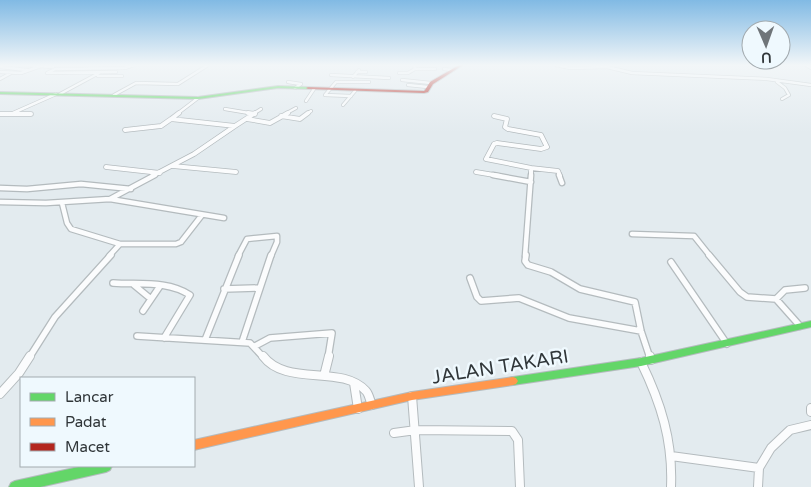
<svg xmlns="http://www.w3.org/2000/svg" width="811" height="487" viewBox="0 0 811 487" font-family="'Varela Round',sans-serif">
<style>
.lines{fill:none;stroke-linecap:round;stroke-linejoin:round}
.street-far4-casing{stroke:#b4bbbe;stroke-width:4}
.street-far3-casing{stroke:#b4bbbe;stroke-width:5.5}
.street-far2-casing{stroke:#b4bbbe;stroke-width:7}
.street-far1-casing{stroke:#b4bbbe;stroke-width:8}
.street-casing{stroke:#b4bbbe;stroke-width:10}
.fast-casing{stroke:#b4bbbe;stroke-width:2}
.slow-casing{stroke:#b4bbbe;stroke-width:2}
.jam-casing{stroke:#b4bbbe;stroke-width:2}
.street-far4{stroke:#fbfcfd;stroke-width:2.5}
.street-far3{stroke:#fbfcfd;stroke-width:4}
.street-far2{stroke:#fbfcfd;stroke-width:4.5}
.street-far1{stroke:#fbfcfd;stroke-width:5.5}
.street{stroke:#fbfcfd;stroke-width:8}
.fast{fill:#63d668;fill-rule:evenodd}
.slow{fill:#ff974d;fill-rule:evenodd}
.jam{fill:#b3261e;fill-rule:evenodd}
.labels{text-anchor:middle;stroke-width:5;stroke-linejoin:round;paint-order:stroke}
.near-street-label{font-size:19px;fill:#303639;stroke:#eff9fe}
</style>
<rect width="100%" height="100%" fill="#e3ebef"/>
<g class="lines">
<defs>
<path id="street-far4" d="M25 65 53 67
M414 65 415 69H435
M556 65 570 68 607 67 632 73 767 79 811 85
M806 65 811 68
M0 67 27 70
M444 69 453 70
M0 72 21 73 41 66
M116 72 47 73 55 69 125 68 134 65
M357 72H366
M399 73H408L415 69
M331 75 389 78
M98 76H122
M353 77 359 70
M0 79 11 73
M402 80 431 83
M288 82 301 84 295 88
M777 82 785 88 789 95 782 99
M408 85 428 87
M60 94 99 73
M114 95 136 83 178 84 208 65
M351 96 325 95 336 82H369
M306 101 314 89
M343 105 355 91
M225 109 255 114
M13 113 56 94
M0 114H31
M177 114 198 98
M253 114 261 109
M285 114 296 108
M307 114 311 111"/>
<path id="street-far3" d="M248 113 255 114
M0 114H31
M281 116 300 119 308 113
M494 116 507 119 505 127 508 129 541 135 547 147 541 149 497 143 494 144 486 159 531 168V176
M247 119 270 123 288 113
M235 126 255 113
M125 130 161 126 171 119
M173 166 236 172
M106 167 160 173
M531 168 558 171 560 176
M476 172 500 176
M152 176 194 154 235 126 171 119 179 113"/>
<path id="street-far2" d="M493 175 531 182
M559 175 562 183
M0 188 27 189 81 184 131 189
M110 199 155 175
M0 202 46 203 110 199 224 218
M62 203 67 223 71 229 120 244 109 256
M632 234 694 236 710 256
M120 244H176L181 242 202 215
M238 256 247 239 277 236V242L271 256
M525 256 531 175"/>
<path id="street-far1" d="M526 255 525 261 528 265 551 272 580 289 635 302 641 331 650 358
M709 255 740 292 747 297 776 299 800 326
M671 262 727 344
M470 278 477 297 481 301 519 298 569 318 641 331
M113 283C139 285 167 280 190 295L164 338
M134 285 151 299
M224 289 260 288
M776 299 785 290 805 288
M143 311 160 286
M137 336 250 343 264 358
M205 340 239 255
M242 342 271 255
M255 346 270 338 332 333 328 358
M29 358 55 317 111 255"/>
<path id="street" d="M263 356C286 387 342 364 366 391 369 394 370 401 372 405
M650 356 651 360
M641 362C661 403 673 441 671 487
M324 376 329 356
M354 383 358 409
M0 394 19 373 30 356
M412 396 419 487
M811 408V412
M394 433 416 430 512 431 518 440 520 487
M671 456 759 468
M758 487 759 468 771 448 790 430 811 425"/>
<path id="fast" d="M278 86 308 87 310 88 308 89 278 88 198 99 0 94V92L198 97Z
M811 321V327L641 366 513 385 510 384 508 381 510 378 513 377 641 358Z
M83 466H112L110 470 106 472 40 487H9L11 483 15 481Z"/>
<path id="slow" d="M513 377 516 378 518 381 516 384 513 385 412 400 194 450V440L412 392Z"/>
<path id="jam" d="M459 65H463L433 84 428 92 424 93 308 89 306 88 308 87 424 91 425 90 430 82Z"/>
</defs>
<!-- street-far4 casing -->
<use href="#street-far4" class="street-far4-casing"/>
<!-- street-far3 casing -->
<use href="#street-far3" class="street-far3-casing"/>
<!-- street-far2 casing -->
<use href="#street-far2" class="street-far2-casing"/>
<!-- street-far1 casing -->
<use href="#street-far1" class="street-far1-casing"/>
<!-- street casing -->
<use href="#street" class="street-casing"/>
<!-- fast casing -->
<use href="#fast" class="fast-casing"/>
<!-- slow casing -->
<use href="#slow" class="slow-casing"/>
<!-- jam casing -->
<use href="#jam" class="jam-casing"/>
<!-- street-far4 -->
<use href="#street-far4" class="street-far4"/>
<!-- street-far3 -->
<use href="#street-far3" class="street-far3"/>
<!-- street-far2 -->
<use href="#street-far2" class="street-far2"/>
<!-- street-far1 -->
<use href="#street-far1" class="street-far1"/>
<!-- street -->
<use href="#street" class="street"/>
<!-- fast -->
<use href="#fast" class="fast"/>
<!-- slow -->
<use href="#slow" class="slow"/>
<!-- jam -->
<use href="#jam" class="jam"/>
</g>
<!-- sky -->
<linearGradient id="sky" x2="0" y2="1"><stop stop-color="#81bae4"/><stop offset="0.49" stop-color="#f2f6f8"/><stop offset="1" stop-color="#f2f6f8" stop-opacity="0"/></linearGradient>
<rect width="811" height="133" fill="url(#sky)"/>
<g class="labels">
<!-- near-street labels -->
<g class="near-street-label">
<text transform="translate(500 366) rotate(-9)" y="7">JALAN TAKARI</text>
</g>
</g>
<!-- legend -->
<rect x="20" y="377" width="175" height="90" fill="#eff9fe" stroke="#a3abaf"/>
<rect x="30" y="393" width="25" height="8" fill="#63d668" stroke="#a3abaf"/>
<text x="65" y="402" font-size="15" fill="#303639">Lancar</text>
<rect x="30" y="418" width="25" height="8" fill="#ff974d" stroke="#a3abaf"/>
<text x="65" y="427" font-size="15" fill="#303639">Padat</text>
<rect x="30" y="443" width="25" height="8" fill="#b3261e" stroke="#a3abaf"/>
<text x="65" y="452" font-size="15" fill="#303639">Macet</text>
<!-- north arrow -->
<g transform="translate(766 45) rotate(178)"><circle r="24" fill="#eff9fe" stroke="#a3abaf"/>
<path d="M0-4L9 19L0 12L-9 19Z" fill="#6f7579"/>
<text y="-8" font-size="14" font-weight="bold" text-anchor="middle" fill="#303639">U</text>
</g>
</svg>
